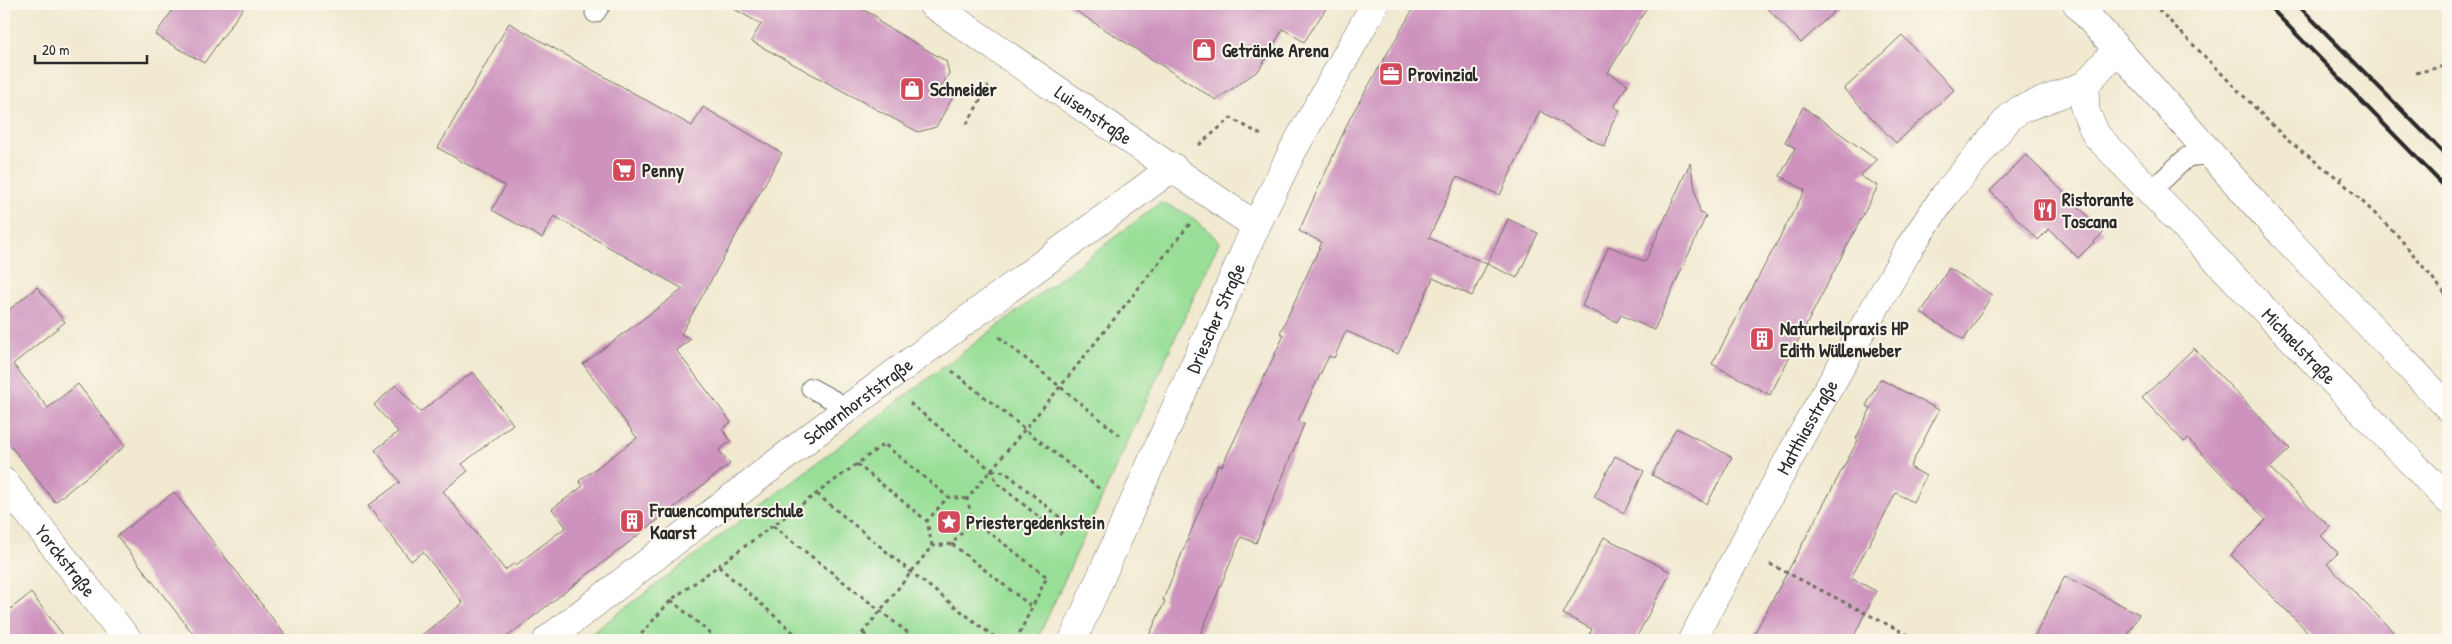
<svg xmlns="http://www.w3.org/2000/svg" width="2452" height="644" viewBox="0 0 2452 644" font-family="'Patrick Hand',sans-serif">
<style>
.green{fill:#99df98;stroke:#628562}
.building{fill:#cd93be}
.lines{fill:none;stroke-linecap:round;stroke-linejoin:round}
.service-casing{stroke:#706e65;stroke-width:21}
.minor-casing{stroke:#706e65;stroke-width:29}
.path{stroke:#706e65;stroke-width:3;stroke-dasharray:4 4;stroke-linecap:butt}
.service{stroke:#fff;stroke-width:19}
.minor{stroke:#fff;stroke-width:28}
.rail{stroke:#2b2b2b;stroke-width:4}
.labels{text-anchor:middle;stroke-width:4;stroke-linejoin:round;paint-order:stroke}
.poi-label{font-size:19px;font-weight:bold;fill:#2b2b2b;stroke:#fbf7ec;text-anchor:start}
.street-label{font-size:19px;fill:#2b2b2b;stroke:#fbf7ec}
</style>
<rect width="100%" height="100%" fill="#fbf7ec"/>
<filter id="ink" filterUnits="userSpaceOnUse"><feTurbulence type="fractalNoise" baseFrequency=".02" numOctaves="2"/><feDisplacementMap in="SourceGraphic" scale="10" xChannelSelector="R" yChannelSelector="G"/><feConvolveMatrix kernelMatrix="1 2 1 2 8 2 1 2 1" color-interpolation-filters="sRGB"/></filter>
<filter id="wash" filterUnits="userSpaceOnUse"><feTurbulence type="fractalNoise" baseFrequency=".0096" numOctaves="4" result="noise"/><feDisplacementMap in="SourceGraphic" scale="20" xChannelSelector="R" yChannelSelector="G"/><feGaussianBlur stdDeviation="1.12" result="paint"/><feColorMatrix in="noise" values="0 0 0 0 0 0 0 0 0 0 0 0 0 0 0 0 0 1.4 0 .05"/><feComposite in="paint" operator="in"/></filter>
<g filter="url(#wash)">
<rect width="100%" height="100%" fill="#f1e9d0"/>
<!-- green -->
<path class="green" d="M1160 203C1183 208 1203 224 1219 242L1037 640H583Z"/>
<g id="blocks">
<!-- building -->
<path class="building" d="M177 4H246L204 63 155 35Z
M725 4H852L877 17 879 22 946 61 949 73 941 88 954 95 936 127 918 132 751 41 761 24Z
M1065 4H1329L1304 42 1283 29 1259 70 1216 100Z
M1416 4H1649L1608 73 1628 84 1614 107 1620 110 1612 123 1605 147 1540 111 1500 195 1457 177 1429 238 1487 264 1472 296 1433 278 1398 354 1346 331 1334 358 1329 356 1298 421 1304 424 1256 543 1241 537 1198 640H1147L1165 601 1163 600 1218 465 1222 466 1284 335 1280 333 1322 242 1299 231 1351 116Z
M1763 4H1842L1801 43Z
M509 23 692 126 703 107 782 153 681 334 691 339 676 350 731 422 722 429 731 441 719 450 730 464 503 640H415L463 603 423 552 411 561 368 506 400 482 375 450 398 432 374 405 396 385 420 412 473 372 513 424 462 464 468 471 443 491 505 570 515 563 516 565 566 527 552 509 583 486 579 481 637 438 583 364 683 289 554 216 542 238 492 210 505 186 438 148Z
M1902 35 1954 90 1896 143 1844 89Z
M1803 107 1877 160 1860 176 1878 186 1770 395 1712 364 1805 190 1780 176 1795 148 1785 142Z
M2026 155 2104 232 2078 258 2049 229 2038 240 1990 191Z
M1690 163 1700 213 1706 216 1654 330 1621 315 1617 322 1582 306 1609 246 1645 262Z
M1508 219 1538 233 1517 278 1487 264Z
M1949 268 1992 295 1964 340 1921 313Z
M37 287 65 322 13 364 48 408 78 384 125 446 55 502 4 438V314Z
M2194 348 2290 449 2270 468 2330 527 2321 536 2338 553 2327 564 2401 640H2316L2231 555 2266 520 2188 439 2184 442 2142 398Z
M1880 379 1939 410 1910 467 1926 476 1913 502 1896 493 1851 578 1876 591 1852 640H1751L1858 440 1856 439 1871 408 1866 406Z
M1676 428 1732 457 1707 504 1652 475Z
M1615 456 1644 471 1624 513 1594 497Z
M174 492 236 571 289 640H198L117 536Z
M1604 537 1671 572 1635 640H1586L1592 629 1563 614Z
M2065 576 2139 614 2125 640H2033Z
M31 593 67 640H4V614Z"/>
</g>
</g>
<g filter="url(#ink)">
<use href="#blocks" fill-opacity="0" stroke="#706e65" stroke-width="1"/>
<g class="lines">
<defs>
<path id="service" d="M595 13 601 4
M2151 191 2187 157 2210 154
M811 388 848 408"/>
<g id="minor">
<path id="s1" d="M932 4 1256 226"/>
<path d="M2077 4 2282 234 2448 407"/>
<path id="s2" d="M2116 50 2085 85V110L2096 135 2448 500"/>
<path id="s3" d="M4 482 128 640"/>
<path id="s4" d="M547 640 848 408 1173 167"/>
<path id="s5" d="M1073 640 1256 226 1292 152 1375 4"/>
<path id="s6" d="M1692 640 1805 429 1911 245 1945 195 2009 118 2021 109 2085 85"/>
</g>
</defs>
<!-- service casing -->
<use href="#service" class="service-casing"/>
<!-- minor casing -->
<use href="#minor" class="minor-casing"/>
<!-- path -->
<path class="path" d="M2153 4 2286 139 2340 180 2398 236 2448 297
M2416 73 2448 65
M967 124 990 83
M1199 145 1231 118 1263 136
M2340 180 2344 175
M999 337 1123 438
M952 371 1101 490
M912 403 911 404 991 470 997 483 1060 534 1068 524 1005 472 991 470
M857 464 927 521
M817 494 911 572 998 640
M973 520 1047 577 1016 640
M773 526 917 640
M952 544 1032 607
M932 546 927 521 948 497 967 499
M1770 564 1918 640
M718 566 884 444 948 497
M671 600 718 640
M863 633 872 640
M636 640 671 600 718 566 802 640
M857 640 932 546 952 544 973 520 967 499 1060 387 1192 221"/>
<!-- service -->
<use href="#service" class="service"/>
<!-- minor -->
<use href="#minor" class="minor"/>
<!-- rail -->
<path class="rail" d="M2267 4 2448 190
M2297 4 2448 157"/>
</g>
</g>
<!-- icons -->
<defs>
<symbol id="shop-square" viewBox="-11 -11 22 22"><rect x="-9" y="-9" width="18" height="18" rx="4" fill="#d1495b" stroke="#fbf7ec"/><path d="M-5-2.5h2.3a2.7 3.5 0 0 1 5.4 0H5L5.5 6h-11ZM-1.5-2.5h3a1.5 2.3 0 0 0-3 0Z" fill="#fff"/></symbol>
<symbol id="office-square" viewBox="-11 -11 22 22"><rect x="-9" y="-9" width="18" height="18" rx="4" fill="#d1495b" stroke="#fbf7ec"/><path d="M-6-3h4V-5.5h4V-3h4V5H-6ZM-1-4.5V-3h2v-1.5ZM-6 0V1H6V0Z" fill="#fff"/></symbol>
<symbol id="supermarket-square" viewBox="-11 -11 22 22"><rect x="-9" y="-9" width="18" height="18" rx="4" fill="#d1495b" stroke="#fbf7ec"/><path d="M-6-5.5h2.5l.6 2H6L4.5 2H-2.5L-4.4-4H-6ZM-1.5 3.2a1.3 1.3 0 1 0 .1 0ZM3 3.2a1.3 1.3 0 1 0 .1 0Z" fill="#fff"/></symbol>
<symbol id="restaurant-square" viewBox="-11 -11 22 22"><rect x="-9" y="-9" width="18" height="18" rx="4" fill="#d1495b" stroke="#fbf7ec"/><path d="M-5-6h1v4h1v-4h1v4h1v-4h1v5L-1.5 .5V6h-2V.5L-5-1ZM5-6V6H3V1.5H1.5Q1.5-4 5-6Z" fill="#fff"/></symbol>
<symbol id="building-square" viewBox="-11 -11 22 22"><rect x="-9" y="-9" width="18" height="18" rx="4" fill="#d1495b" stroke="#fbf7ec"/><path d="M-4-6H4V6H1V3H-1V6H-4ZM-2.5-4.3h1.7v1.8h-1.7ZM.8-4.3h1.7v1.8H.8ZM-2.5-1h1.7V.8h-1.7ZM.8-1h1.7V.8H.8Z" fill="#fff"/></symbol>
<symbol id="sight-square" viewBox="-11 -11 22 22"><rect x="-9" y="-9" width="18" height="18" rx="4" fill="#d1495b" stroke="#fbf7ec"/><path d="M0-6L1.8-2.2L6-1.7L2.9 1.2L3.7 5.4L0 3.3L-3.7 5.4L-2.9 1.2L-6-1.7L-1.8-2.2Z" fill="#fff"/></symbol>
</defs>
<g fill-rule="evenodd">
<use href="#shop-square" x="1190" y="36" width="28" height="28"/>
<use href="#office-square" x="1377" y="60" width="28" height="28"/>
<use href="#shop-square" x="898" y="75" width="28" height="28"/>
<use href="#supermarket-square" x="610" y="156" width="28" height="28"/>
<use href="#restaurant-square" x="2031" y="196" width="28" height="28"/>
<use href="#building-square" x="1748" y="325" width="28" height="28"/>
<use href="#building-square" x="618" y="507" width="28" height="28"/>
<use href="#sight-square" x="935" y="508" width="28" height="28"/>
</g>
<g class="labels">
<!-- poi labels -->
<g class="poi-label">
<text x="1222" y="57">Getränke Arena</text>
<text x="1408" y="81">Provinzial</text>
<text x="930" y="96">Schneider</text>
<text x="642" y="177">Penny</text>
<text x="2062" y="206">Ristorante<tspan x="2062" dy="22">Toscana</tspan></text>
<text x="1780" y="335">Naturheilpraxis HP<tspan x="1780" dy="22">Edith Wüllenweber</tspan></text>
<text x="650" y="517">Frauencomputerschule<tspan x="650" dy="22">Kaarst</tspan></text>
<text x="966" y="529">Priestergedenkstein</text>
</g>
<!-- street labels -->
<g class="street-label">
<text dy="7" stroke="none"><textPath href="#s1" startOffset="196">Luisenstraße</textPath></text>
<text dy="7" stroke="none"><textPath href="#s5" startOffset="352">Driescher Straße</textPath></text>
<text dy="7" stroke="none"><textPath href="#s2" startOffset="392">Michaelstraße</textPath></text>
<text dy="7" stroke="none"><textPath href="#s4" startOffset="392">Scharnhorststraße</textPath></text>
<text dy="7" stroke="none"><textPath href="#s6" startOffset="242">Matthiasstraße</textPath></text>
<text dy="7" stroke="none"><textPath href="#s3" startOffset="100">Yorckstraße</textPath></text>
</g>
</g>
<!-- margin -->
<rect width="2452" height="644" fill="none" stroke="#fbf7ec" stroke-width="20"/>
<!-- scale -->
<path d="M35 55v8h112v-8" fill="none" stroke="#2b2b2b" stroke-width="2.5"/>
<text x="42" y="55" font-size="15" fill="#2b2b2b" stroke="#fbf7ec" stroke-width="4" paint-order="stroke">20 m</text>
</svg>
